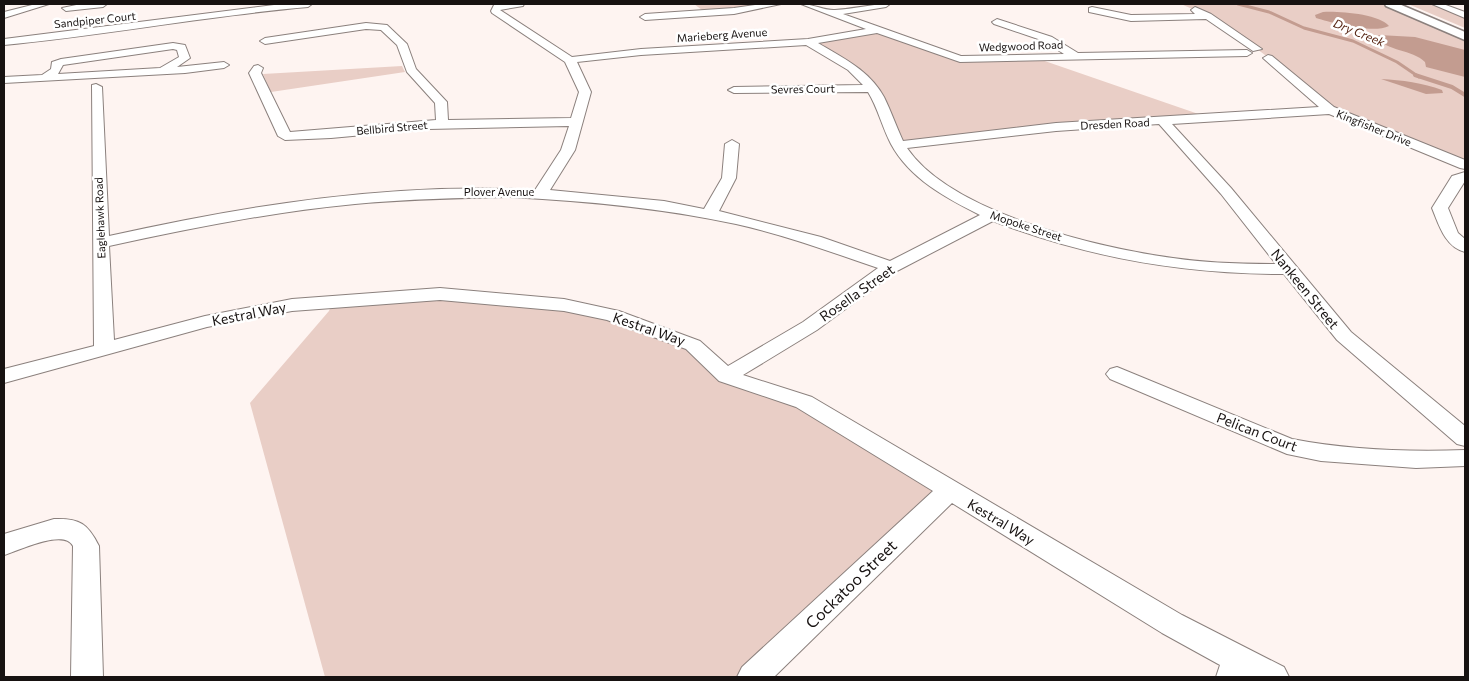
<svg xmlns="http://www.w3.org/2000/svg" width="1469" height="681" viewBox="0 0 1469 681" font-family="Commissioner,sans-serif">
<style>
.green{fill:#e9cec6}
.water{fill:#c39c90}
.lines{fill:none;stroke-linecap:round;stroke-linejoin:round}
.stream-far1{stroke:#c39c90;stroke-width:3}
.stream{stroke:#c39c90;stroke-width:4}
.minor-casing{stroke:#8b807d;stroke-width:2}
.major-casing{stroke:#8b807d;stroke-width:3}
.minor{fill:#fff;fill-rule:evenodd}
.major{fill:#fff;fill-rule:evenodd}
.labels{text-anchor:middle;stroke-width:5;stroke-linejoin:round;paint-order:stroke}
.far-street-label{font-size:11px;fill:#171211;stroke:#fff}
.far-water-label{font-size:12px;font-style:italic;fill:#582614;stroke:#fff}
.street-label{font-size:14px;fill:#171211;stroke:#fff}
.near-street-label{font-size:16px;fill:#171211;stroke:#fff}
</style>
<rect width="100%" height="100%" fill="#fef4f1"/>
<!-- green -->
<path class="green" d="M694 4H777L706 13Z
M1181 4H1390L1465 36V165L1347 117 1257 49 1208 16Z
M1408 4H1433L1465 17V28Z
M876 30 949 56 1036 58 1210 118 900 145 856 71 808 42Z
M402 66 405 72 271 92 263 74Z
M440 294 564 305 668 334 713 365 769 391 949 491 753 677H325L250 403 329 311 333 301Z"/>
<!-- water -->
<path class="water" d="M1323 12C1339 11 1379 14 1389 26 1373 34 1333 23 1316 18L1315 15Z
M1379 35 1415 37 1465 50V77L1426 67 1425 62C1412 49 1387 52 1377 37Z
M1381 79C1402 80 1423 83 1442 90L1443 93 1426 94Z"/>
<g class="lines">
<!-- stream-far1 -->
<path class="stream-far1" d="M1238 4 1269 12 1304 28 1353 41 1397 62 1419 77"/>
<!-- stream -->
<path class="stream" d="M1415 75 1452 87 1465 95"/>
<defs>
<path id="minor" d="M36 4H49L4 18V12Z
M81 4H107L103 7 66 11 62 8Z
M282 4H312L308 7C206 16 106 35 4 45V39Z
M502 4H524L523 6 500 10 572 57 641 49 808 39 866 29 801 4C813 4 826 11 835 10 854 9 871 4 890 4L886 7 843 14 961 56 1064 54 1044 41 994 24 992 22 997 19 1052 37 1078 53 1247 50 1252 53 1247 56 960 62 877 33 818 43C843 58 869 70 884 97 891 111 896 126 903 141L1056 123 1319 107 1263 58 1268 55 1272 56 1334 107 1465 160V169L1460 168 1329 114 1172 124 1231 188 1351 332 1465 426V446L1457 444 1337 340 1284 274C1183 274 1088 258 993 221L897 271 817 330 743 375 812 397 1182 615 1284 667 1289 677H1216L1220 665 1162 633 952 503 774 677H737L742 667 933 491 796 407 719 381 686 349 607 320 564 311 440 300 292 311 207 327 4 383V369L94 346 92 85 96 84 102 87 109 236C248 205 392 182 535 190L561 150 569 126 428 129 331 138 285 140 278 136 249 73 254 66 258 65 263 68 261 73 290 132 436 120 435 103 407 72 397 45 381 30 366 29 265 44 260 41 265 38 366 23 387 25 407 44 416 69 447 102 448 120 571 118 579 92 565 62 492 13 491 11 494 5ZM806 45 848 70 863 85 734 87 728 90 734 93 868 92C878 108 882 127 891 144 910 179 946 198 980 215L890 261 821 237 719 211 736 178 739 144 732 140 725 144 722 178 704 209 664 201 550 190 575 150 591 92 577 62 641 55ZM1159 124 1221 194 1276 264C1242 264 1207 263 1173 258 1099 248 951 213 907 148L1056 131ZM510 197C587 201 661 208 736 224 785 235 831 252 878 268L803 322 728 366 700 341 619 311 564 299 440 288 292 299 205 316 114 340 109 246C191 228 272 212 355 204 407 199 459 198 510 197Z
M762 4H781L734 14 645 20 640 17 645 14 734 8Z
M1432 4H1443L1465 12V18Z
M1092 7 1131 15 1195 14 1191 10 1195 7 1211 14 1262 49 1253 51 1206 19 1131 21 1089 12V8Z
M173 43 185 45 190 58 177 67 224 62 229 65 224 68 185 73 4 83V77L42 75 51 69 52 62 61 59ZM173 49 177 50 179 57 160 68 58 74 63 65Z
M1465 172V181L1448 208 1458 233 1465 239V252C1445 247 1439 225 1432 208L1452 176Z
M1117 367 1292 439C1349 450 1407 452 1465 450V466L1416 468 1321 461 1287 454 1110 379 1106 374 1110 369Z
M54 519C80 518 88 524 99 546L103 677H71L73 546C64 528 18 551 4 555V534Z"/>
<path id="major" d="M1385 4H1399L1465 32V40L1386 6Z"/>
</defs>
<!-- minor casing -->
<use href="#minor" class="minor-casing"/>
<!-- major casing -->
<use href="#major" class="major-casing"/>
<!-- minor -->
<use href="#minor" class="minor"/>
<!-- major -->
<use href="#major" class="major"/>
</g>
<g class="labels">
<!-- far-street labels -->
<g class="far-street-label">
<text transform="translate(95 20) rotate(-6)" y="4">Sandpiper Court</text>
<text transform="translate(722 35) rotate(-4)" y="4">Marieberg Avenue</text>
<text transform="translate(1021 46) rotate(-2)" y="4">Wedgwood Road</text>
<text transform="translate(803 89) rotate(-1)" y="4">Sevres Court</text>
<text transform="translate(1115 124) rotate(-3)" y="4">Dresden Road</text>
<text transform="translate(392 128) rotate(-5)" y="4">Bellbird Street</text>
<text transform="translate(1374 128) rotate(22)" y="4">Kingfisher Drive</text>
<text x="499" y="196">Plover Avenue</text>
<text transform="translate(100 218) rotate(-92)" y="4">Eaglehawk Road</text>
<text transform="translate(1026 226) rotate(18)" y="4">Mopoke Street</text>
</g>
<!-- far-water labels -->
<g class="far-water-label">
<text transform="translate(1359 33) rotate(22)" y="4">Dry Creek</text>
</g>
<!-- street labels -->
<g class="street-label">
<text transform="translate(1305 289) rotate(51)" y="5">Nankeen Street</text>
<text transform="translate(857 293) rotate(-35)" y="5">Rosella Street</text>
<text transform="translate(249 314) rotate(-11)" y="5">Kestral Way</text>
<text transform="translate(649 329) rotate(19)" y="5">Kestral Way</text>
<text transform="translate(1257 432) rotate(21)" y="5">Pelican Court</text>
<text transform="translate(1001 522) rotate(31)" y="5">Kestral Way</text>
</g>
<!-- near-street labels -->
<g class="near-street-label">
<text transform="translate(851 584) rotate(-44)" y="6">Cockatoo Street</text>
</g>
</g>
<!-- border -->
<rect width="1469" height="681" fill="none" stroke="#171211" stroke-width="10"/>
</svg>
